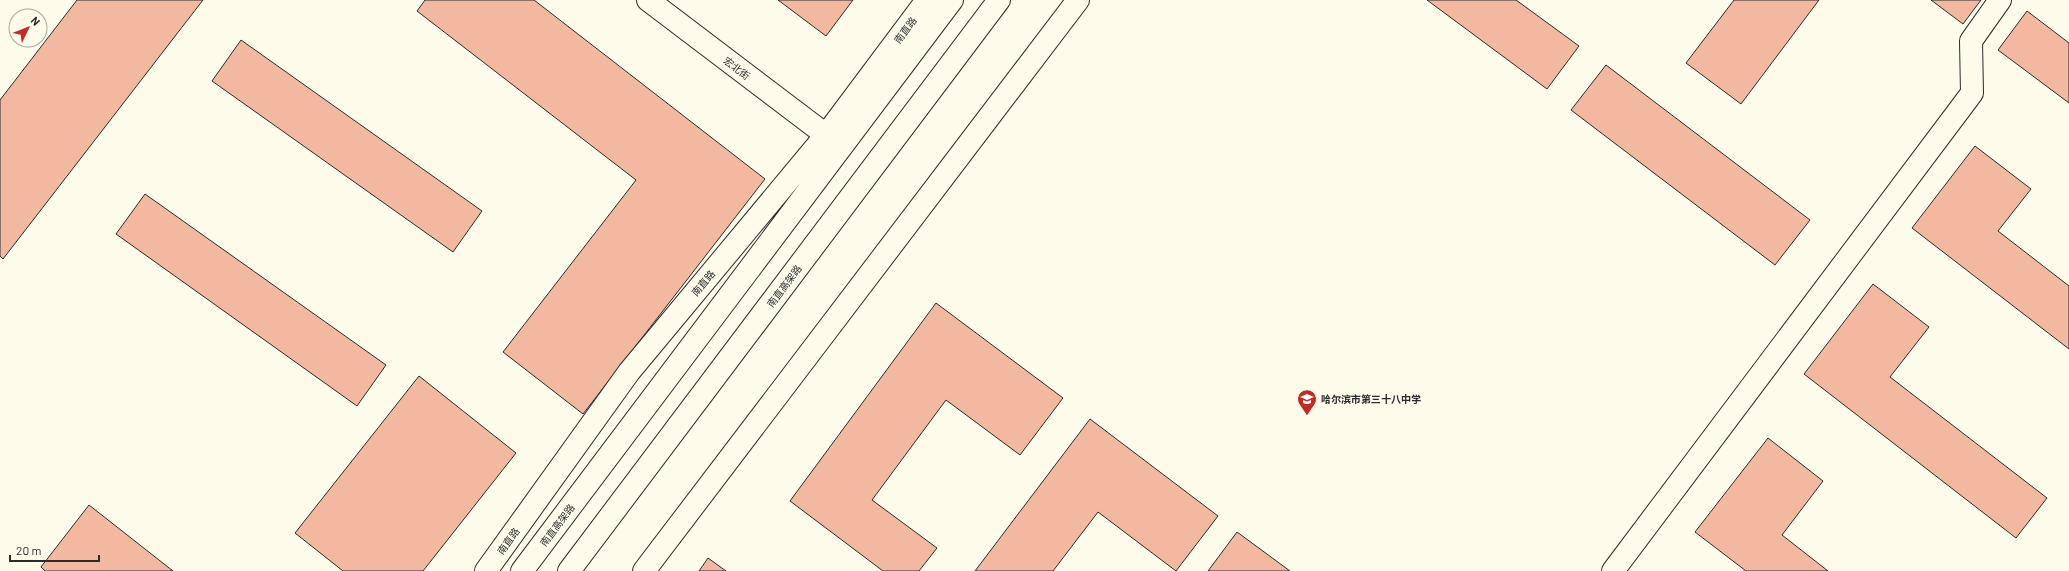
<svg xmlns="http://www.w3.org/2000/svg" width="2069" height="571" viewBox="0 0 2069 571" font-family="Barlow,'Noto Sans SC',sans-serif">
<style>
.building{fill:#f2b8a0;stroke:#2b2b2b}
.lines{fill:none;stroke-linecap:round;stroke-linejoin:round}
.minor-casing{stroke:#2b2b2b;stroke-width:24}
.trunk-casing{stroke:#2b2b2b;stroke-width:24}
.minor{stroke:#fdfbea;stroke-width:22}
.trunk{stroke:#fdfbea;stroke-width:22}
.labels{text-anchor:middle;stroke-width:3;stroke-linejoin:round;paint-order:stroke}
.street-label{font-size:10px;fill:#2b2b2b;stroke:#fdfbea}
.poi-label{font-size:10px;font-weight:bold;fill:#2b2b2b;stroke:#fdfbea;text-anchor:start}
</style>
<rect width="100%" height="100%" fill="#fdfbea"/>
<!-- building -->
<path class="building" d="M77 0H203L3 259 0 256V100Z
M425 0H534L765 179 583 414 503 352 636 180 417 11Z
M778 0H853L826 36Z
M1427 0H1516L1579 46 1547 89Z
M1734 0H1819L1741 104 1686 63Z
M1931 0H1981L1963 24Z
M2027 11 2069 43V103L1998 50Z
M241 40 482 211 453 252 212 81Z
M1606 65 1810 220 1775 265 1571 110Z
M1975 146 2031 189 1998 231 2069 286V349L1912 228Z
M145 194 386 365 357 406 116 234Z
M1873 284 1929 327 1890 377 2047 498 2016 538 1804 374Z
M936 303 1063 398 1020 455 946 400 872 500 937 548 919 571H883L790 501Z
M419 376 516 453 423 571H343L295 533Z
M1090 419 1218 516 1176 571 1098 512 1053 571H975Z
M1768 438 1823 481 1782 535 1828 571H1746L1695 532Z
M89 505 173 571H45L41 567Z
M1237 532 1290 571H1208Z
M708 558 726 571H699Z"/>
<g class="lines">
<defs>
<path id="minor" d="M648 0 826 135
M1613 571 1972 93 1971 41 2000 0"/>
<path id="trunk" d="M486 571 629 372 826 135 927 0
M522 571 952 0
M569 571 999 0
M644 571 1078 0"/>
</defs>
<!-- minor casing -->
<use href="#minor" class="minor-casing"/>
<!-- trunk casing -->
<use href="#trunk" class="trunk-casing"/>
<!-- minor -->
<use href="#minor" class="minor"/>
<!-- trunk -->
<use href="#trunk" class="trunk"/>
</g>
<!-- icons -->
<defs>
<symbol id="school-pin" viewBox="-11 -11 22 30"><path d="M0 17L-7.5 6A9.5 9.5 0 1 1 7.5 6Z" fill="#c62828" stroke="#fdfbea"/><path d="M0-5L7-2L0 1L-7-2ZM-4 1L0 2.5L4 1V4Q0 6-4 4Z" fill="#fff"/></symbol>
</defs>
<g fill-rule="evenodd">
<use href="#school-pin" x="1296" y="388" width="22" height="30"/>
</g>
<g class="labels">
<!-- street labels -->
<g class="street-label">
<text transform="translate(905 30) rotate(-53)" y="4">南直路</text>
<text transform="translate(737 68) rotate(37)" y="4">宏北街</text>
<text transform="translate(703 283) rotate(-50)" y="4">南直路</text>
<text transform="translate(784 286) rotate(-53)" y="4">南直高架路</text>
<text transform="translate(557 525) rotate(-53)" y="4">南直高架路</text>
<text transform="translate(508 541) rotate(-54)" y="4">南直路</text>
</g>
<!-- poi labels -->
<g class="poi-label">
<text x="1321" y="403">哈尔滨市第三十八中学</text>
</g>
</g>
<!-- north arrow -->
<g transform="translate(28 28) rotate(47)"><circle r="19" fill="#fdfbea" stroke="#a9a89e"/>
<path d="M0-3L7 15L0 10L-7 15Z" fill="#c62828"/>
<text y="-6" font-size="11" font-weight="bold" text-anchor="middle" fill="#2b2b2b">N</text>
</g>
<!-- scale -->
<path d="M10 555v6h89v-6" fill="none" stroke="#2b2b2b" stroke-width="2"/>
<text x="16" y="555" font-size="12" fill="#2b2b2b" stroke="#fdfbea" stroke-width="3" paint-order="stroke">20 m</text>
</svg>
